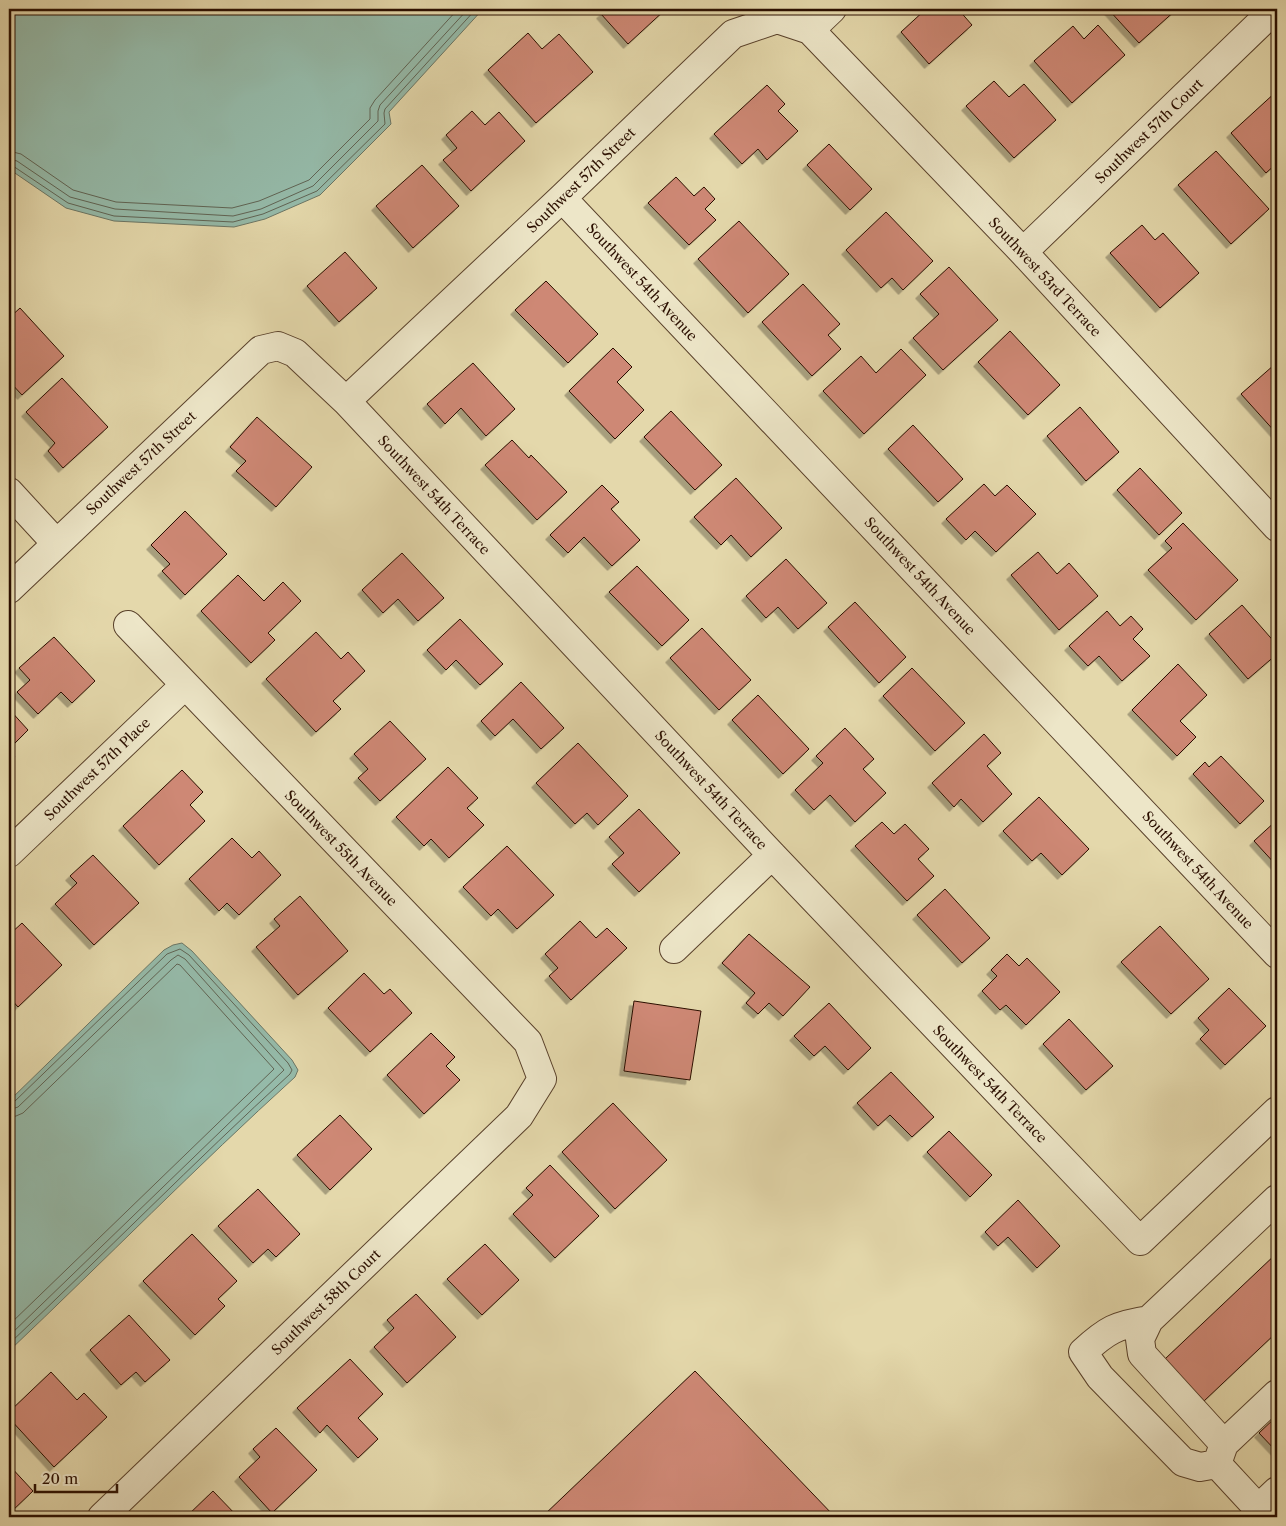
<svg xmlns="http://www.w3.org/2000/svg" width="1286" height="1526" viewBox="0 0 1286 1526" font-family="'Libre Caslon Text',serif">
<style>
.water{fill:#95baa9;stroke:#6b7665}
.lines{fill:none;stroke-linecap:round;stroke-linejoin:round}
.shore{stroke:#606454;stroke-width:1}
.building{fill:#ce8874;stroke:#2b0f00;filter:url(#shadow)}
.minor-casing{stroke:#59412b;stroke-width:30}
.minor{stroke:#ede6c8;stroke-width:28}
.labels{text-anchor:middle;stroke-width:4;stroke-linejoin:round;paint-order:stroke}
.street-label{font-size:14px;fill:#2b0f00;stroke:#ede6c8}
</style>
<defs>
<filter id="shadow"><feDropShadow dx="-4.5" dy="4.5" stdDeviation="0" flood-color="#0004"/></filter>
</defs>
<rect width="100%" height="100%" fill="#e4d8ab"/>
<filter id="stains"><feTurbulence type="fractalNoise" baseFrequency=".004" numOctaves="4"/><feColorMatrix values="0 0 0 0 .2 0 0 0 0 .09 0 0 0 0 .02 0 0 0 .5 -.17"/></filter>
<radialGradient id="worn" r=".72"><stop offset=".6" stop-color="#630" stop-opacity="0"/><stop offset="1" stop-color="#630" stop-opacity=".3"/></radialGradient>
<!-- water -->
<path class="water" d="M9 9H483L389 112 391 124 320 195 265 219 234 227 114 221 66 208 9 169Z
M182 943 192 951 292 1060 298 1070 295 1077C197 1166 105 1260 9 1351V1101L164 950 173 945Z"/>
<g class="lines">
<!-- shore -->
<path class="shore" d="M9 151 21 154 73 190 116 202 232 208 259 201 309 180 370 119V108L375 100 458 9
M9 159 17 161 70 197 115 209 233 216 261 209 313 186 378 121V111L380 105 468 9
M9 165 13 166 68 203 114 216 233 222 263 214 317 191 385 124 384 113 385 109 476 9
M9 1104 14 1102 167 954 180 949 189 955 288 1063 292 1070 290 1074C194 1162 103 1255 9 1344
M9 1110 18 1107 171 960 178 955 185 959 284 1070 9 1336
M9 1118 16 1116 23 1113 177 964 180 965 274 1069 9 1325"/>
</g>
<!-- building -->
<path class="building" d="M607 9H666L628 44 601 14Z
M926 9H958L972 25 929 64 901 32Z
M1108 9H1177L1139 43Z
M1098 25 1125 55 1072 103 1034 61 1073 26 1084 39Z
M528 33 542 49 559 34 593 72 536 123 488 70Z
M994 81 1009 97 1024 84 1056 120 1014 158 966 106Z
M767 85 785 104 778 111 798 131 767 160 758 149 742 164 714 134Z
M1277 91V163L1266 173 1231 133Z
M472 111 485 125 499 112 525 141 471 191 443 160 457 148 446 135Z
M829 144 872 189 850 210 807 165Z
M1216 151 1269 209 1231 244 1178 185Z
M422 165 459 206 413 248 376 206Z
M676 177 694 196 704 187 715 199 705 209 716 220 689 245 648 203Z
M886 212 933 261 903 290 892 278 881 288 846 250Z
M739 221 789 274 748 313 698 259Z
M1142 225 1155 240 1163 233 1199 273 1160 308 1110 253Z
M345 252 377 288 339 322 307 286Z
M949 267 998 320 943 370 913 338 939 314 920 294Z
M546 281 598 334 568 363 515 310Z
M803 284 840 324 828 335 841 349 812 376 762 322Z
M20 308 64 356 22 395 9 381V318Z
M1010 331 1060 385 1028 415 978 362Z
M613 348 632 367 617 382 644 410 615 439 569 391Z
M901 349 926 375 864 434 823 391 861 356 876 373Z
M473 363 515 409 486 436 461 408 445 424 427 404Z
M1274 365 1277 368V434L1241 394Z
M62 378 108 427 63 468 48 451 55 443 26 412Z
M1080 407 1119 452 1086 481 1047 436Z
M671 411 722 465 695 490 644 437Z
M257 417 312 467 276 507 236 471 246 461 230 447Z
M913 425 963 479 938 502 888 449Z
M512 440 529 458 531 455 567 492 537 520 485 465Z
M1140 468 1182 513 1159 535 1117 490Z
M736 478 782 528 751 557 731 535 721 545 694 517Z
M984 484 995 496 1007 485 1036 514 996 552 975 531 966 540 946 519Z
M602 485 619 502 611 509 640 540 612 566 584 537 568 553 550 535Z
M185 511 227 554 185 595 162 571 170 564 151 545Z
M1183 523 1238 580 1196 620 1148 570 1172 548 1165 541Z
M1038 552 1057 574 1069 563 1098 596 1059 630 1011 575Z
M402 553 444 598 418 621 398 599 383 613 362 590Z
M786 559 827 603 798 629 778 607 766 618 746 596Z
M637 566 689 620 662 646 609 592Z
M238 575 264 601 283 582 301 601 268 633 275 640 251 663 201 611Z
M855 602 906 657 879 683 828 627Z
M1242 605 1277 645V654L1248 679 1209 634Z
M1107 611 1120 626 1131 616 1143 629 1133 639 1150 656 1122 681 1099 656 1088 666 1069 646Z
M460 619 503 664 480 685 456 660 446 670 427 650Z
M702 628 751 680 719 710 670 658Z
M316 632 341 659 348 652 365 671 333 701 341 709 316 732 266 679Z
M54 637 95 681 72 703 61 692 38 714 17 692 30 680 19 668Z
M1178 664 1207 695 1180 721 1196 737 1177 756 1132 710Z
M912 668 965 723 935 751 883 696Z
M521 682 564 728 541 749 513 719 495 736 481 721Z
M758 695 809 749 783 774 732 720Z
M9 709 28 730 9 749Z
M390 721 426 759 380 801 358 778 368 769 354 754Z
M845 728 874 759 863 769 886 793 855 822 830 795 814 810 795 790 823 763 816 756Z
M984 734 1001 753 987 766 1012 794 983 822 961 799 954 807 932 783Z
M578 743 628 796 598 825 587 813 575 824 536 783Z
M9 750 15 757 9 763Z
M1221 756 1264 801 1240 824 1193 774 1205 762 1209 767Z
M448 767 478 798 467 808 484 825 449 858 431 839 424 846 396 817Z
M182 770 203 792 190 805 205 821 159 865 123 826Z
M1039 797 1089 849 1062 875 1041 853 1032 861 1003 831Z
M639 809 680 853 639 892 612 864 624 853 609 837Z
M1277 820V866L1254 841Z
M882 822 894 834 905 824 929 849 918 859 934 876 907 901 855 846Z
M232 838 252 858 259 851 281 875 239 915 227 903 219 911 189 879Z
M507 846 554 895 517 929 498 909 491 916 463 887Z
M93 855 139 903 94 945 55 904 77 883 70 876Z
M945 889 990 938 962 963 917 915Z
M300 896 348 951 298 995 256 947 280 926 274 919Z
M580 921 596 938 607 928 627 948 571 1000 549 976 558 968 545 954Z
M22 923 62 965 18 1007 9 997V935Z
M1160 926 1209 979 1171 1014 1121 962Z
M749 934 810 987 783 1016 769 1003 758 1014 746 1003 755 993 722 963Z
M1007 954 1019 966 1027 958 1060 992 1026 1025 1006 1005 1000 1010 982 991 997 976 991 970Z
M364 973 384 994 390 989 412 1013 370 1052 328 1008Z
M1229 988 1266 1026 1225 1065 1200 1039 1209 1030 1198 1018Z
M634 1001 701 1011 690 1080 624 1071Z
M829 1003 871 1048 848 1070 825 1046 814 1056 794 1036Z
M1069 1019 1113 1066 1086 1090 1043 1044Z
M431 1033 455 1057 446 1066 460 1080 424 1114 387 1075Z
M891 1072 934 1117 912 1137 890 1115 878 1126 857 1103Z
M613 1103 667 1160 615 1209 562 1152Z
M340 1115 372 1149 330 1190 297 1155Z
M949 1131 992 1175 970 1197 927 1152Z
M550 1165 599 1216 555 1258 513 1214 533 1195 526 1188Z
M258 1189 300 1234 276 1257 268 1249 253 1263 218 1226Z
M1018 1200 1060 1246 1037 1268 1008 1237 998 1246 985 1232Z
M192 1234 237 1281 218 1299 225 1306 195 1335 143 1281Z
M485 1244 519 1280 482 1315 447 1279Z
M1277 1253V1326L1275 1328 1277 1332 1204 1401 1165 1359Z
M416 1294 456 1337 407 1383 374 1347 394 1328 387 1320Z
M129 1315 170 1360 145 1382 136 1372 121 1385 90 1350Z
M350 1359 383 1394 358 1418 378 1439 358 1458 327 1425 320 1433 297 1408Z
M695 1371 835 1517H677L674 1514 671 1517H542Z
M51 1372 77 1400 84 1393 107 1417 54 1467 9 1418V1412Z
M1277 1416V1452L1259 1433Z
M276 1428 317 1470 272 1513 239 1477 260 1457 253 1449Z
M9 1465 33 1491 11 1512 9 1511Z
M213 1491 238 1517H186Z"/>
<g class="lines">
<defs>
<path id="minor" d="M810 30 1023 252 1277 527
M562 198 1277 954
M1023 252 1275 9
M346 401 562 198 733 34 777 19 810 30 832 9
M9 492 56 543
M9 589 261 350 278 346 295 353 346 401 772 855 1140 1241 1277 1111
M9 853 185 685
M674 949 772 855
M1149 1320C1116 1325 1107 1330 1083 1352L1100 1377 1183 1462 1200 1467 1217 1464
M1224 1444 1142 1354 1140 1339 1149 1320 1277 1199
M1218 1461 1224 1444 1277 1394
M1217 1464 1266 1517
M1258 1509 1277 1491
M102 1517 519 1116 542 1079 528 1042 128 625"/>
</defs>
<!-- minor casing -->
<use href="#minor" class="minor-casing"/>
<!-- minor -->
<use href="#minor" class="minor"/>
</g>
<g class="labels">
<!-- street labels -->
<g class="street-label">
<text transform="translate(1149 131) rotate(-44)" y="5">Southwest 57th Court</text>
<text transform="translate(581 180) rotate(-44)" y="5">Southwest 57th Street</text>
<text transform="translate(1045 277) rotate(47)" y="5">Southwest 53rd Terrace</text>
<text transform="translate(642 282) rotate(47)" y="5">Southwest 54th Avenue</text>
<text transform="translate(141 463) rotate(-43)" y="5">Southwest 57th Street</text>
<text transform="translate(434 495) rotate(47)" y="5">Southwest 54th Terrace</text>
<text transform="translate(920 576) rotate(47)" y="5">Southwest 54th Avenue</text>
<text transform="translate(97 769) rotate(-44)" y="5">Southwest 57th Place</text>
<text transform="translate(711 790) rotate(47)" y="5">Southwest 54th Terrace</text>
<text transform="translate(341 848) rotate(46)" y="5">Southwest 55th Avenue</text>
<text transform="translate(1198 870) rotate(47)" y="5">Southwest 54th Avenue</text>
<text transform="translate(990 1084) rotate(46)" y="5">Southwest 54th Terrace</text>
<text transform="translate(326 1302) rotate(-44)" y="5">Southwest 58th Court</text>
</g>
</g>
<!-- margin -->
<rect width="1286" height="1526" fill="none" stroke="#e4d8ab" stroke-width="30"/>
<rect x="10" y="10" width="1266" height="1506" fill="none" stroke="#2b0f00" stroke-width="2.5"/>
<rect x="15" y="15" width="1256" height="1496" fill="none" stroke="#2b0f00"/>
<!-- scale -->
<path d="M35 1484v8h82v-8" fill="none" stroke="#2b0f00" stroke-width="2.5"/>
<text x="42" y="1484" font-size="15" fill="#2b0f00" stroke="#ede6c8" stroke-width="4" paint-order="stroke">20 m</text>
<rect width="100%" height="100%" filter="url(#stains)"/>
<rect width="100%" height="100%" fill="url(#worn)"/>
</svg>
